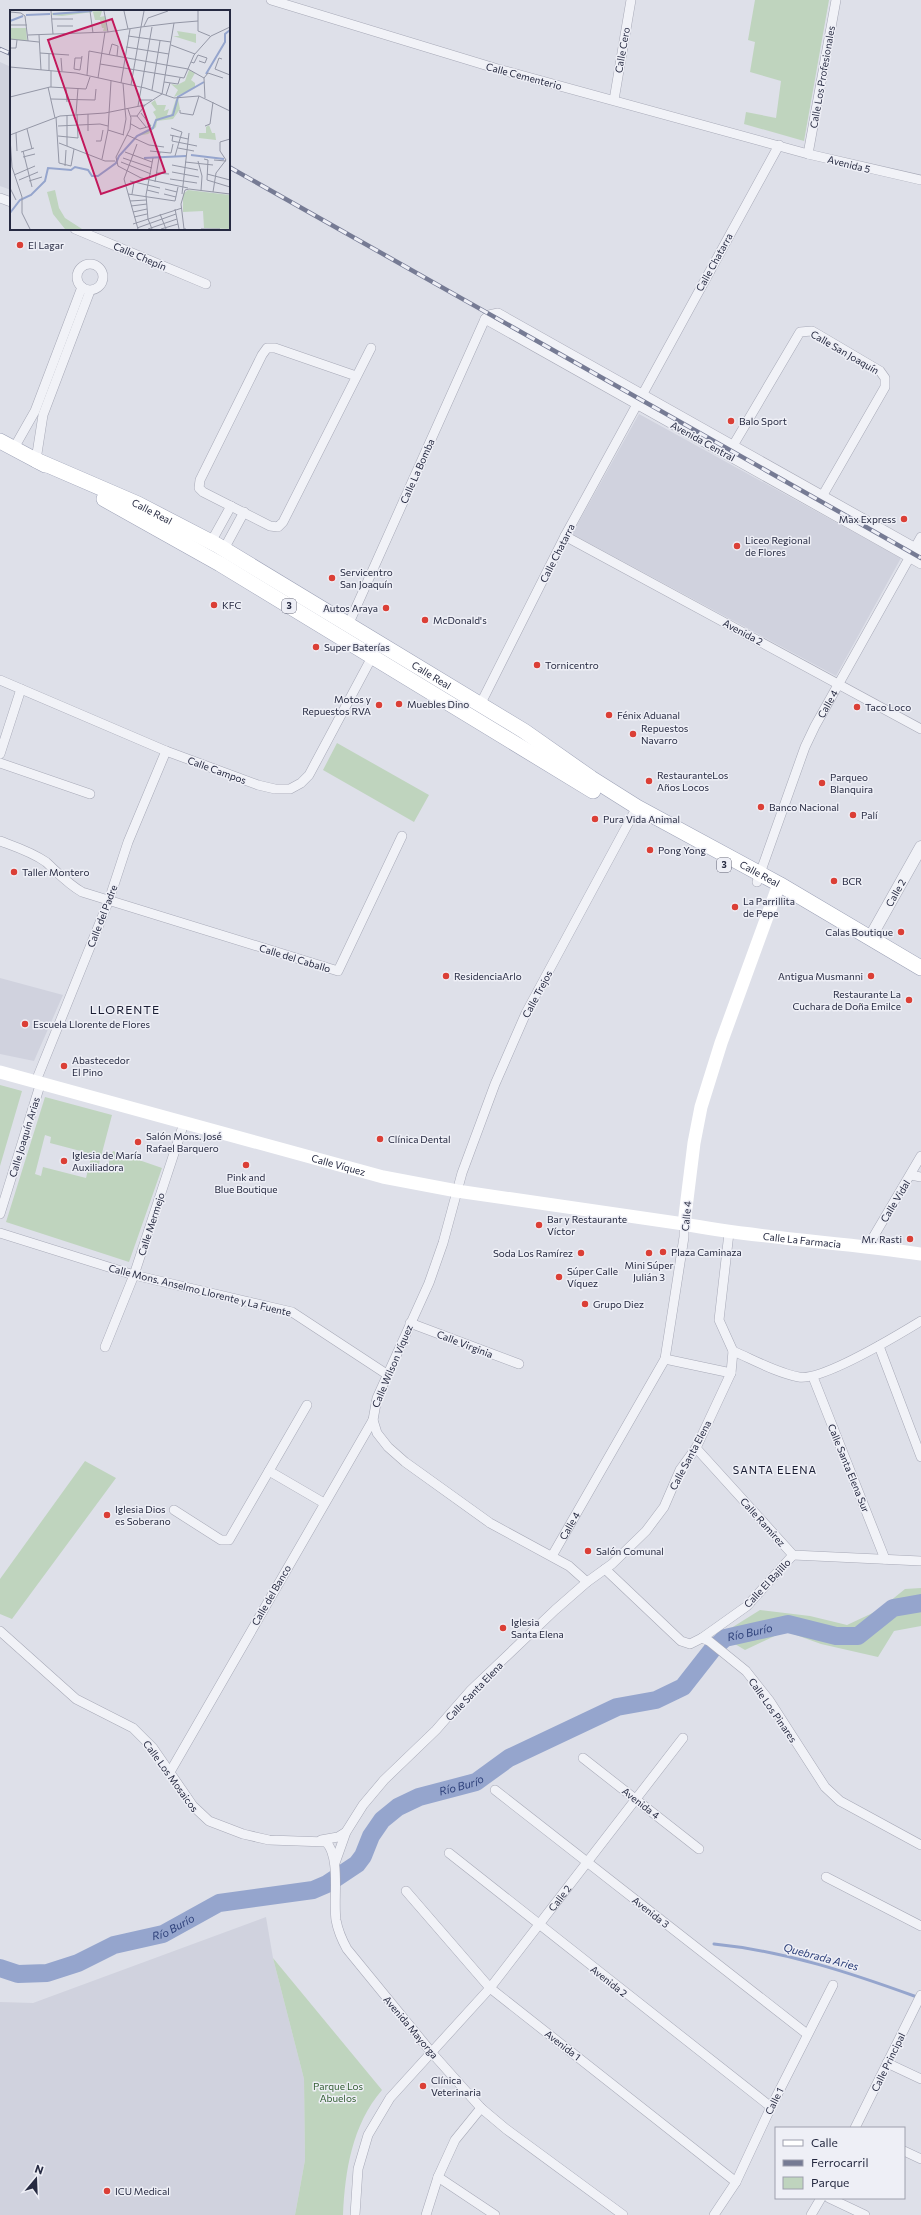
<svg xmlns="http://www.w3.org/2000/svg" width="921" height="2215" viewBox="0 0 921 2215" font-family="Commissioner,sans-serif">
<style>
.built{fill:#d0d2de}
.green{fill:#bfd4be;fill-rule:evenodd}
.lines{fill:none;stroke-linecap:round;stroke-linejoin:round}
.stream{stroke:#95a5cd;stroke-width:3}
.river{stroke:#95a5cd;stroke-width:18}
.minor-casing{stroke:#a7a9b7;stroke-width:10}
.tertiary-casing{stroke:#a7a9b7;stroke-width:13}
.primary-casing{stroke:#9ca1b6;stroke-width:16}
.minor{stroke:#f1f2f7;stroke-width:9}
.tertiary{stroke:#f1f2f7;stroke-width:12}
.secondary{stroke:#fff;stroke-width:13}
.primary{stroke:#fff;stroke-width:15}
.rail-casing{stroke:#767b94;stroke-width:4.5}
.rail{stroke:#eeeff6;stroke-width:3;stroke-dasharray:9;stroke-linecap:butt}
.poi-dot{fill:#db3f36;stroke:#eeeff6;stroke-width:1.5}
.labels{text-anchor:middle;stroke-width:3;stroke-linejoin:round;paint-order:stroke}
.shield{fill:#eeeff6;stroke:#626577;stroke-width:1}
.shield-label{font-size:9px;font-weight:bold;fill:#262a41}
.street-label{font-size:10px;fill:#262a41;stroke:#eeeff6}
.poi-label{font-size:10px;fill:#262a41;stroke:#eeeff6;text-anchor:start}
.park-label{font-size:10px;fill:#325e32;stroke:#eeeff6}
.neighbourhood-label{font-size:11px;letter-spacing:1px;fill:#181c32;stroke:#eeeff6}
.water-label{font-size:11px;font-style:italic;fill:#2c3f79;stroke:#eeeff6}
.quarter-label{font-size:12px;letter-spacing:1px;fill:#181c32;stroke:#eeeff6}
.inset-river{fill:none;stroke:#95a5cd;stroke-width:2}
.inset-road{fill:none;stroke:#9497a6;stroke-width:1}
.view{fill:#c2185b;fill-opacity:0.15;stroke:#c2185b;stroke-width:2}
.inset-edge{fill:none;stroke:#262a41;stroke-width:2}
</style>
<rect width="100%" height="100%" fill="#dee0e9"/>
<!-- built -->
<path class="built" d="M0 62 11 67V190L0 186Z
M639 414 901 558 836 676 572 534Z
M0 978 63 995 34 1061 0 1054Z
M266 1917 273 1958 304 2079 305 2160 295 2215H0V2002L33 2003Z"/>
<!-- green -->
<path class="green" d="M755 0H829L804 141 744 124 746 112 776 118 781 81 750 72 755 42 748 40Z
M337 743 429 795 414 822 323 770Z
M0 1085 22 1091 0 1166Z
M45 1097 112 1115 98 1168 106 1170 113 1151 162 1168 129 1262 6 1222ZM45 1135 51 1137 50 1143 92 1154 86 1178 43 1167 41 1176 35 1174Z
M85 1461 116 1478 12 1619 0 1614V1579Z
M921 1588V1626L894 1631 878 1657 821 1644 785 1631 745 1650 720 1635 760 1610 810 1616 847 1625 879 1610 905 1589Z
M273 1958 382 2090C352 2125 345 2171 343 2215H295L305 2160 304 2079Z"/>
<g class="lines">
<!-- stream -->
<path class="stream" d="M714 1944C785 1951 851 1973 917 1997"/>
<!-- river -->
<path class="river" id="s1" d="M0 1968 18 1974 47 1973 78 1963 114 1945 163 1934 219 1903 313 1890 327 1884 357 1864 363 1856 371 1836 382 1820 398 1807 419 1797 476 1782 509 1758 617 1707 656 1700 683 1687 712 1650 725 1638 788 1624 836 1636H858L893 1608 921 1603"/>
<defs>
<g id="minor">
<path d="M271 0 498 69 808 154 921 180"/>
<path d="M614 100 631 0"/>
<path d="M808 154 836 0"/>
<path d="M0 198 11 202"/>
<path d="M75 229 206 284"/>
<circle cx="90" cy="277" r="13"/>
<path d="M485 319 921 564"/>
<path d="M356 376 275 348H267L262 355 200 480 199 488 203 492 270 526 278 527 283 522 371 348"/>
<path d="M14 448 35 411 82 287"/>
<path d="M731 449 800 332 812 331 819 335 880 371 885 378V387L820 500"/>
<path d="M36 460 43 415 90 291"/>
<path d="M565 536 921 729"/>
<path d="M211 542 231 506"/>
<path d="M224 549 244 512"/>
<path d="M349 623 485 319 489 315 498 313 921 551"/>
<path d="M0 680 166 751 258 785 275 789H290L301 783 309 775 372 657"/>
<path d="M480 705 565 536 779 145"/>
<path d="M0 754 21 689"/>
<path d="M0 763 90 794"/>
<path d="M0 841C16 847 32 852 46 862 58 873 68 884 82 892L338 971 402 836"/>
<path id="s2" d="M757 882 805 747 815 726 921 537"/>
<path d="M36 1081 109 900 128 842 166 751"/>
<path d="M911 1175 921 1177"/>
<path d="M0 1214 41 1082"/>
<path d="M0 1233 134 1275 292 1312 388 1375"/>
<path d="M868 1246 921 1156"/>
<path d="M410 1323 519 1364"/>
<path d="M879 1346 921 1457"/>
<path d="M105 1347 134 1275 184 1123"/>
<path d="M733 1351C754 1360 777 1373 799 1377 823 1381 898 1335 921 1321"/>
<path d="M665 1359 731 1373"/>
<path d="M813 1377 885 1559"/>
<path d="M696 1448 793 1555 921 1561"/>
<path d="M269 1471 324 1503"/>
<path d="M174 1510 221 1540H229L307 1405"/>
<path id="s3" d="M552 1556 665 1359 684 1237V1224"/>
<path d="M605 1569 681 1641 690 1644 702 1638 747 1606 793 1555"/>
<path d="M587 1582 569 1566 490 1523 405 1462 388 1447 377 1433 373 1420 377 1398 429 1283 443 1243 462 1173 495 1084 526 1013 637 807"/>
<path d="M0 1631 76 1699 133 1728 153 1748 193 1806 209 1821 243 1834 269 1840 326 1842C341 1857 333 1899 336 1920 338 1931 342 1940 347 1949L432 2053 481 2108 506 2129 623 2215"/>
<path d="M702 1638 709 1641 746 1671 769 1700 825 1787 840 1801 921 1845"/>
<path d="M583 1758 699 1849"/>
<path d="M170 1772 373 1420"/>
<path d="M495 1790 807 2034"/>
<path d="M321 1840 338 1837 346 1832"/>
<path d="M449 1853 771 2107"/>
<path d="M335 1863 346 1832 363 1805 384 1780 436 1730 471 1690 555 1610 587 1582 612 1564 646 1531 664 1507 680 1470 696 1448 731 1373 733 1351 719 1320 729 1233"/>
<path d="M826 1877 921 1926"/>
<path d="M406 1891 490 1988 736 2182"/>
<path d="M887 2063 921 2079"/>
<path d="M855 2128 921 1995"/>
<path d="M904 2151 921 2159"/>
<path d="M438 2177 495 2215"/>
<path d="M829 2198 865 2215"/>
<path id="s4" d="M355 2215 358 2169 368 2135 390 2098 490 1988 683 1738"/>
<path d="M426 2215 438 2177 455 2140 481 2108"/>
<path d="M714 2215 736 2182 771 2107 833 1985"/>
<path d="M811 2215 821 2198"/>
</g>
<g id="tertiary">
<path id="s5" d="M870 938 921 847"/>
</g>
<g id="primary">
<path d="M0 441 45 465"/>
<path id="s7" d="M36 460 138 504 217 545 524 731 591 778 637 807 779 884 921 968"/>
<path d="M104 499 220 564 593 791"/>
</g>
</defs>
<!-- minor casing -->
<use href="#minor" class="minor-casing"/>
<!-- tertiary casing -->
<use href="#tertiary" class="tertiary-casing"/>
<!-- primary casing -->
<use href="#primary" class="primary-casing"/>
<!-- minor -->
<use href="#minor" class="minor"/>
<!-- tertiary -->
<use href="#tertiary" class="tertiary"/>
<!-- secondary -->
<g class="secondary">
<path id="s6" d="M0 1072 383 1177 457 1191 684 1224C762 1239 842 1242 921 1254"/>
<path d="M684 1224 694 1143 701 1107 721 1043 779 884"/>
</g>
<!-- primary -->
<use href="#primary" class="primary"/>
<defs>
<path id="rail" d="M0 49 11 54
M229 167 921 558"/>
</defs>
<!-- rail casing -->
<use href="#rail" class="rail-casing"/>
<!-- rail -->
<use href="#rail" class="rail"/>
</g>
<!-- markers -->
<g class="poi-dot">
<circle cx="20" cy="245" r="4"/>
<circle cx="731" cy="421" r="4"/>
<circle cx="904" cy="519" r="4"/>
<circle cx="737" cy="546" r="4"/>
<circle cx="332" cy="578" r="4"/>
<circle cx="214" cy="605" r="4"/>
<circle cx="386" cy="608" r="4"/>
<circle cx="425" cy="620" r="4"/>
<circle cx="316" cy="647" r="4"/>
<circle cx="537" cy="665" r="4"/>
<circle cx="399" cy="704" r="4"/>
<circle cx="379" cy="705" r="4"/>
<circle cx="857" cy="707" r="4"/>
<circle cx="609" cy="715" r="4"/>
<circle cx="633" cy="734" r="4"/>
<circle cx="649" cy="781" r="4"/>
<circle cx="822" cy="783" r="4"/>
<circle cx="761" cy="807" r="4"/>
<circle cx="853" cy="815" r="4"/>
<circle cx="595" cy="819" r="4"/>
<circle cx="650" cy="850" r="4"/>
<circle cx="14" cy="872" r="4"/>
<circle cx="834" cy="881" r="4"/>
<circle cx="735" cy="907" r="4"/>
<circle cx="901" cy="932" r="4"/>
<circle cx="446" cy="976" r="4"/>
<circle cx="871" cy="976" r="4"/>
<circle cx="909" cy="1000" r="4"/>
<circle cx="25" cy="1024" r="4"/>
<circle cx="64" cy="1066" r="4"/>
<circle cx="380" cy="1139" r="4"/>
<circle cx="138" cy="1142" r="4"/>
<circle cx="64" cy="1161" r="4"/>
<circle cx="246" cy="1165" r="4"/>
<circle cx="539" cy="1225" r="4"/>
<circle cx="910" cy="1239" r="4"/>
<circle cx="663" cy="1252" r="4"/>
<circle cx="581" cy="1253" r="4"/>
<circle cx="649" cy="1253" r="4"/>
<circle cx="559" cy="1277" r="4"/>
<circle cx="585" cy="1304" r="4"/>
<circle cx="107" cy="1515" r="4"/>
<circle cx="588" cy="1551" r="4"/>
<circle cx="503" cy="1628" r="4"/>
<circle cx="423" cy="2086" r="4"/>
<circle cx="107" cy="2191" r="4"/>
</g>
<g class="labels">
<!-- shield labels -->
<g class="shield">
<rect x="282" y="599" width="14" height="14" rx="3"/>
<rect x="717" y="858" width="14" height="14" rx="3"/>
</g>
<g class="shield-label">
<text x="289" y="609">3</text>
<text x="724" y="868">3</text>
</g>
<!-- street labels -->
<g class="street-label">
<text transform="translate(622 50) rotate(-80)" y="4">Calle Cero</text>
<text transform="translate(524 76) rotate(15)" y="4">Calle Cementerio</text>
<text transform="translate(822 77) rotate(-80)" y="4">Calle Los Profesionales</text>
<text transform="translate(849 164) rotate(14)" y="4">Avenida 5</text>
<text transform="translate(140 256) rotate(23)" y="4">Calle Chepín</text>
<text transform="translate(714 262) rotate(-61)" y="4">Calle Chatarra</text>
<text transform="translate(845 352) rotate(30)" y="4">Calle San Joaquín</text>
<text transform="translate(703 441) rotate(29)" y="4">Avenida Central</text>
<text transform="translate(417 471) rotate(-66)" y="4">Calle La Bomba</text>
<text dy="4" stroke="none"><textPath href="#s7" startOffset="127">Calle Real</textPath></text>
<text transform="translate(557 553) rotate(-63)" y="4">Calle Chatarra</text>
<text transform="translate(743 632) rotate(28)" y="4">Avenida 2</text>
<text dy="4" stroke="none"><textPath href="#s7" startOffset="451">Calle Real</textPath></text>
<text dy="4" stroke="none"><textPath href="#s2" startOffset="192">Calle 4</textPath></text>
<text transform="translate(217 770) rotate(20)" y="4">Calle Campos</text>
<text dy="4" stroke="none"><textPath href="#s7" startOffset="835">Calle Real</textPath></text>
<text dy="4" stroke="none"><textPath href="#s5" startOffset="52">Calle 2</textPath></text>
<text transform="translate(102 916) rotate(-69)" y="4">Calle del Padre</text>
<text transform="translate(295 958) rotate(17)" y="4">Calle del Caballo</text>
<text transform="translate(537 994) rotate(-62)" y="4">Calle Trejos</text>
<text transform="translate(24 1137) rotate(-73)" y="4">Calle Joaquín Arias</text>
<text dy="4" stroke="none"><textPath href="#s6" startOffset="351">Calle Víquez</textPath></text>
<text transform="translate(895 1201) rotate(-59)" y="4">Calle Vidal</text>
<text transform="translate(686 1216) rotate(-85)" y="4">Calle 4</text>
<text transform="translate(151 1224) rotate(-72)" y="4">Calle Mermejo</text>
<text dy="4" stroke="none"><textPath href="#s6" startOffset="821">Calle La Farmacia</textPath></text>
<text transform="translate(200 1290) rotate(14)" y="4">Calle Mons. Anselmo Llorente y La Fuente</text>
<text transform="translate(465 1344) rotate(21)" y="4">Calle Virginia</text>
<text transform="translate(392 1366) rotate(-67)" y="4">Calle Wilson Víquez</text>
<text transform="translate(690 1455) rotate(-62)" y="4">Calle Santa Elena</text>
<text transform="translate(849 1468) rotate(68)" y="4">Calle Santa Elena Sur</text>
<text transform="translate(763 1522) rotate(48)" y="4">Calle Ramírez</text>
<text dy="4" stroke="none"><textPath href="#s3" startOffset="35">Calle 4</textPath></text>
<text transform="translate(767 1583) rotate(-47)" y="4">Calle El Bajillo</text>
<text transform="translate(271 1595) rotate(-60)" y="4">Calle del Banco</text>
<text transform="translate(474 1691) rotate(-46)" y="4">Calle Santa Elena</text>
<text transform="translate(773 1710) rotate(55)" y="4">Calle Los Pinares</text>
<text transform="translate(171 1776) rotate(54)" y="4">Calle Los Mosaicos</text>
<text transform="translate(641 1803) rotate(38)" y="4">Avenida 4</text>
<text dy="4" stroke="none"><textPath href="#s4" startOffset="387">Calle 2</textPath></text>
<text transform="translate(651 1912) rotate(38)" y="4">Avenida 3</text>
<text transform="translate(609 1981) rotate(38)" y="4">Avenida 2</text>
<text transform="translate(411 2027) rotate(50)" y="4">Avenida Mayorga</text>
<text transform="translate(563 2045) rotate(38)" y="4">Avenida 1</text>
<text transform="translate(888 2062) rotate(-64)" y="4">Calle Principal</text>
<text transform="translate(774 2101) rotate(-64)" y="4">Calle 1</text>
</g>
<!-- poi labels -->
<g class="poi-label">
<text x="28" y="249">El Lagar</text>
<text x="739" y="425">Balo Sport</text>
<text x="896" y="523" text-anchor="end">Max Express</text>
<text x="745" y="544">Liceo Regional<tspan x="745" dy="12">de Flores</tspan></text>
<text x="340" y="576">Servicentro<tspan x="340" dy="12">San Joaquín</tspan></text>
<text x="222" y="609">KFC</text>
<text x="378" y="612" text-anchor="end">Autos Araya</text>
<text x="433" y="624">McDonald's</text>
<text x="324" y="651">Super Baterías</text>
<text x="545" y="669">Tornicentro</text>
<text x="371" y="703" text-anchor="end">Motos y<tspan x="371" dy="12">Repuestos RVA</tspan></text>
<text x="407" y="708">Muebles Dino</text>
<text x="865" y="711">Taco Loco</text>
<text x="617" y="719">Fénix Aduanal</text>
<text x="641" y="732">Repuestos<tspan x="641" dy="12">Navarro</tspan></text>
<text x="657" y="779">RestauranteLos<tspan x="657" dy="12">Años Locos</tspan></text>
<text x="830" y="781">Parqueo<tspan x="830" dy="12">Blanquira</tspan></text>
<text x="769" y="811">Banco Nacional</text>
<text x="861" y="819">Palí</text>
<text x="603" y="823">Pura Vida Animal</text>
<text x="658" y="854">Pong Yong</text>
<text x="22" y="876">Taller Montero</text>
<text x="842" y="885">BCR</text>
<text x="743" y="905">La Parrillita<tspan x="743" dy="12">de Pepe</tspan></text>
<text x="893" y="936" text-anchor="end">Calas Boutique</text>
<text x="454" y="980">ResidenciaArlo</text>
<text x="863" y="980" text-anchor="end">Antigua Musmanni</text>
<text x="901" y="998" text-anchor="end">Restaurante La<tspan x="901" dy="12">Cuchara de Doña Emilce</tspan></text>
<text x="33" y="1028">Escuela Llorente de Flores</text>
<text x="72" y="1064">Abastecedor<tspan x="72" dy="12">El Pino</tspan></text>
<text x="146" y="1140">Salón Mons. José<tspan x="146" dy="12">Rafael Barquero</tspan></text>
<text x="388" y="1143">Clínica Dental</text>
<text x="72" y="1159">Iglesia de María<tspan x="72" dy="12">Auxiliadora</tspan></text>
<text x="246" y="1181" text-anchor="middle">Pink and<tspan x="246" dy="12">Blue Boutique</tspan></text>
<text x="547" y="1223">Bar y Restaurante<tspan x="547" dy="12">Víctor</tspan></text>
<text x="902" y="1243" text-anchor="end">Mr. Rasti</text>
<text x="671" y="1256">Plaza Caminaza</text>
<text x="573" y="1257" text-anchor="end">Soda Los Ramírez</text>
<text x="649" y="1269" text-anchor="middle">Mini Súper<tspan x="649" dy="12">Julián 3</tspan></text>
<text x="567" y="1275">Súper Calle<tspan x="567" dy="12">Víquez</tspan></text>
<text x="593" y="1308">Grupo Diez</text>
<text x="115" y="1513">Iglesia Dios<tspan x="115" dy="12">es Soberano</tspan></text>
<text x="596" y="1555">Salón Comunal</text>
<text x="511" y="1626">Iglesia<tspan x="511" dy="12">Santa Elena</tspan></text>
<text x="431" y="2084">Clínica<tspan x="431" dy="12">Veterinaria</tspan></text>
<text x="115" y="2195">ICU Medical</text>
</g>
<!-- park labels -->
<g class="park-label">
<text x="338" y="2090">Parque Los<tspan x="338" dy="12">Abuelos</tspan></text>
</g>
<!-- neighbourhood labels -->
<g class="neighbourhood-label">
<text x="775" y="1474">SANTA ELENA</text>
</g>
<!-- water labels -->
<g class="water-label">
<text dy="4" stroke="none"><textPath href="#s1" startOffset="855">Río Burío</textPath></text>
<text dy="4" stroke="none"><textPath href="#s1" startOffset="520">Río Burío</textPath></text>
<text dy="4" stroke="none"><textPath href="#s1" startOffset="183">Río Burío</textPath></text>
<text transform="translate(821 1957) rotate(15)" y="4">Quebrada Aries</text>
</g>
<!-- quarter labels -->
<g class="quarter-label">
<text x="125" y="1014">LLORENTE</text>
</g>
</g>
<!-- overview -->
<g transform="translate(10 10)">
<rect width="220" height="220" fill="#dee0e9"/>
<path d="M92 1 90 7 95 6 97 21H93L94 18H92L90 10H85L83 2 52 6 42 5V3ZM0 18H16L17 31 0 29ZM167 21 186 24V33L163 26H169ZM179 60 185 63 181 70 185 73V78L164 87 168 80 161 74 167 75 175 71ZM166 89H168L170 99 163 109 147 111 146 117 138 124 127 126 144 116 146 107 143 102 146 100 141 93 145 90 147 95H156L154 101 159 99 157 105H161ZM199 115 202 123H205L206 130 189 128V123H196V117ZM45 180 49 198 55 208 72 219H55L43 204 37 182ZM178 180 220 185V219L194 218 193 201 173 202V184Z" fill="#bfd4be"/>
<path class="inset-river" d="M43 4 82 1M16 5 40 4M0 11 13 6M196 64 215 32V24L220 20M181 145 214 149M134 148 176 146M0 203 10 190 21 185 35 171 38 158 61 160 65 157 78 160 82 166H88L106 153 109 146 127 126 143 118 146 110 163 105 168 87 194 72"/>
<path class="inset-road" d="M41 1 43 24M80 1 83 23M94 1 98 22M114 1 118 19M134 1 131 17 164 13 152 84M188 1V21L200 26M0 2 11 3 15 6 18 31M42 9H63M164 13 188 11M1 15H17M47 16H63M134 16 138 8 158 1M18 25 98 22 131 17 121 75M29 25 31 60M118 26 161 32M0 29 29 32M161 35 185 44M116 37 159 44M0 38H6L7 30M79 41 178 59M30 43 59 45M39 44V60M99 45 102 34 108 36 107 46M51 48 52 61M72 48H65L64 59 70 60 72 46M212 49 209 48 205 59 220 65M181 52 184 53 188 45 197 48 195 53 189 51M90 54 174 68 184 45 201 26 220 17M0 57 66 63 135 78 164 88 189 86 220 101M178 59 194 68M41 61V77M77 65 79 41M88 68 95 22M154 72 168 74 170 68M111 73 120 19M113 73 115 99M38 77 45 108M56 78 57 92M142 80 150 31M156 85 160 73M0 87 40 77 76 79 80 67M195 88 194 68 198 63 213 68M41 89 85 90 86 79M129 90H142M128 96 142 17M118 99 121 108 120 119 106 147 108 156 131 168 178 178M170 100V103L183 105 189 86M66 104 68 78M57 105V136M121 106H127L135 95M127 106 136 117M46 107 49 153M121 114 130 119 141 116 131 103M48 116 90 114 98 116M195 116 200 114 203 92M161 118 172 122 165 146M17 119 22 139M98 120 114 125M78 121V104M6 123 7 141M0 125 50 106 95 103 135 95 152 84M113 125 116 109 115 99M117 125 139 135 154 137M160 125 178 129M163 125 162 131 187 136M48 126 68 128 67 104M0 128 2 157 12 187V203L20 219M86 131H91L93 120M49 133 95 151H105M127 134 114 169 128 219M168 138 184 141M13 141 22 177M140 141 161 143 163 134M11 142 24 138M115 142 142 152M13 147 25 144M113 148 142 158M92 149 98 120 101 71M194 149 198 150 197 170 220 177M204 150 216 151M188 151 192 166 191 181M111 152 141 164M175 152 203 155M49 153 61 156 64 139M162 155 188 160M55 156 56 140M162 162 189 167M147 163 159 164M197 164 220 170M4 165 25 156M160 169 187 173M9 170 28 162M19 171 32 167M120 171 150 178M145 172 150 142M0 178 6 190M155 179 167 182M137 180 149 183M203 182 206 163 216 150 210 141V132L220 129M118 184 165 191 168 177M122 184 124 172M154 184 166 187M172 184 179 123M120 191 136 190M121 196 137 194M165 199 169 219M123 202 137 199M150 204 156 219M124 207 137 204M123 214 172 198M127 218 166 204M138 219 167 209M142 219 138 209 136 185 143 148M151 219 168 214M176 219H174L171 194 175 180 179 179 220 184M191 219H210"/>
<path class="view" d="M102 9 155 162 91 184 38 30Z"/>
<rect width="220" height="220" class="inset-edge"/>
</g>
<!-- legend -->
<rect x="775" y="2127" width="130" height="72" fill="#eeeff6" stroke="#9ea0ae"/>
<rect x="783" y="2140" width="20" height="6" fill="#ffffff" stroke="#9ea0ae"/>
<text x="811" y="2147" font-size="12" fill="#262a41">Calle</text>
<rect x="783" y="2160" width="20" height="6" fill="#767b94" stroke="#9ea0ae"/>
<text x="811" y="2167" font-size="12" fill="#262a41">Ferrocarril</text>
<rect x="783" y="2177" width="20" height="12" fill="#bfd4be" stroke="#9ea0ae"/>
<text x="811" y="2187" font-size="12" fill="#262a41">Parque</text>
<!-- north arrow -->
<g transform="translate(36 2179) rotate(19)" stroke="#eeeff6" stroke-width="3" paint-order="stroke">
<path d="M0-3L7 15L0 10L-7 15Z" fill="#262a41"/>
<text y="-6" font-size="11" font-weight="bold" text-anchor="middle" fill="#262a41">N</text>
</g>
</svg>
